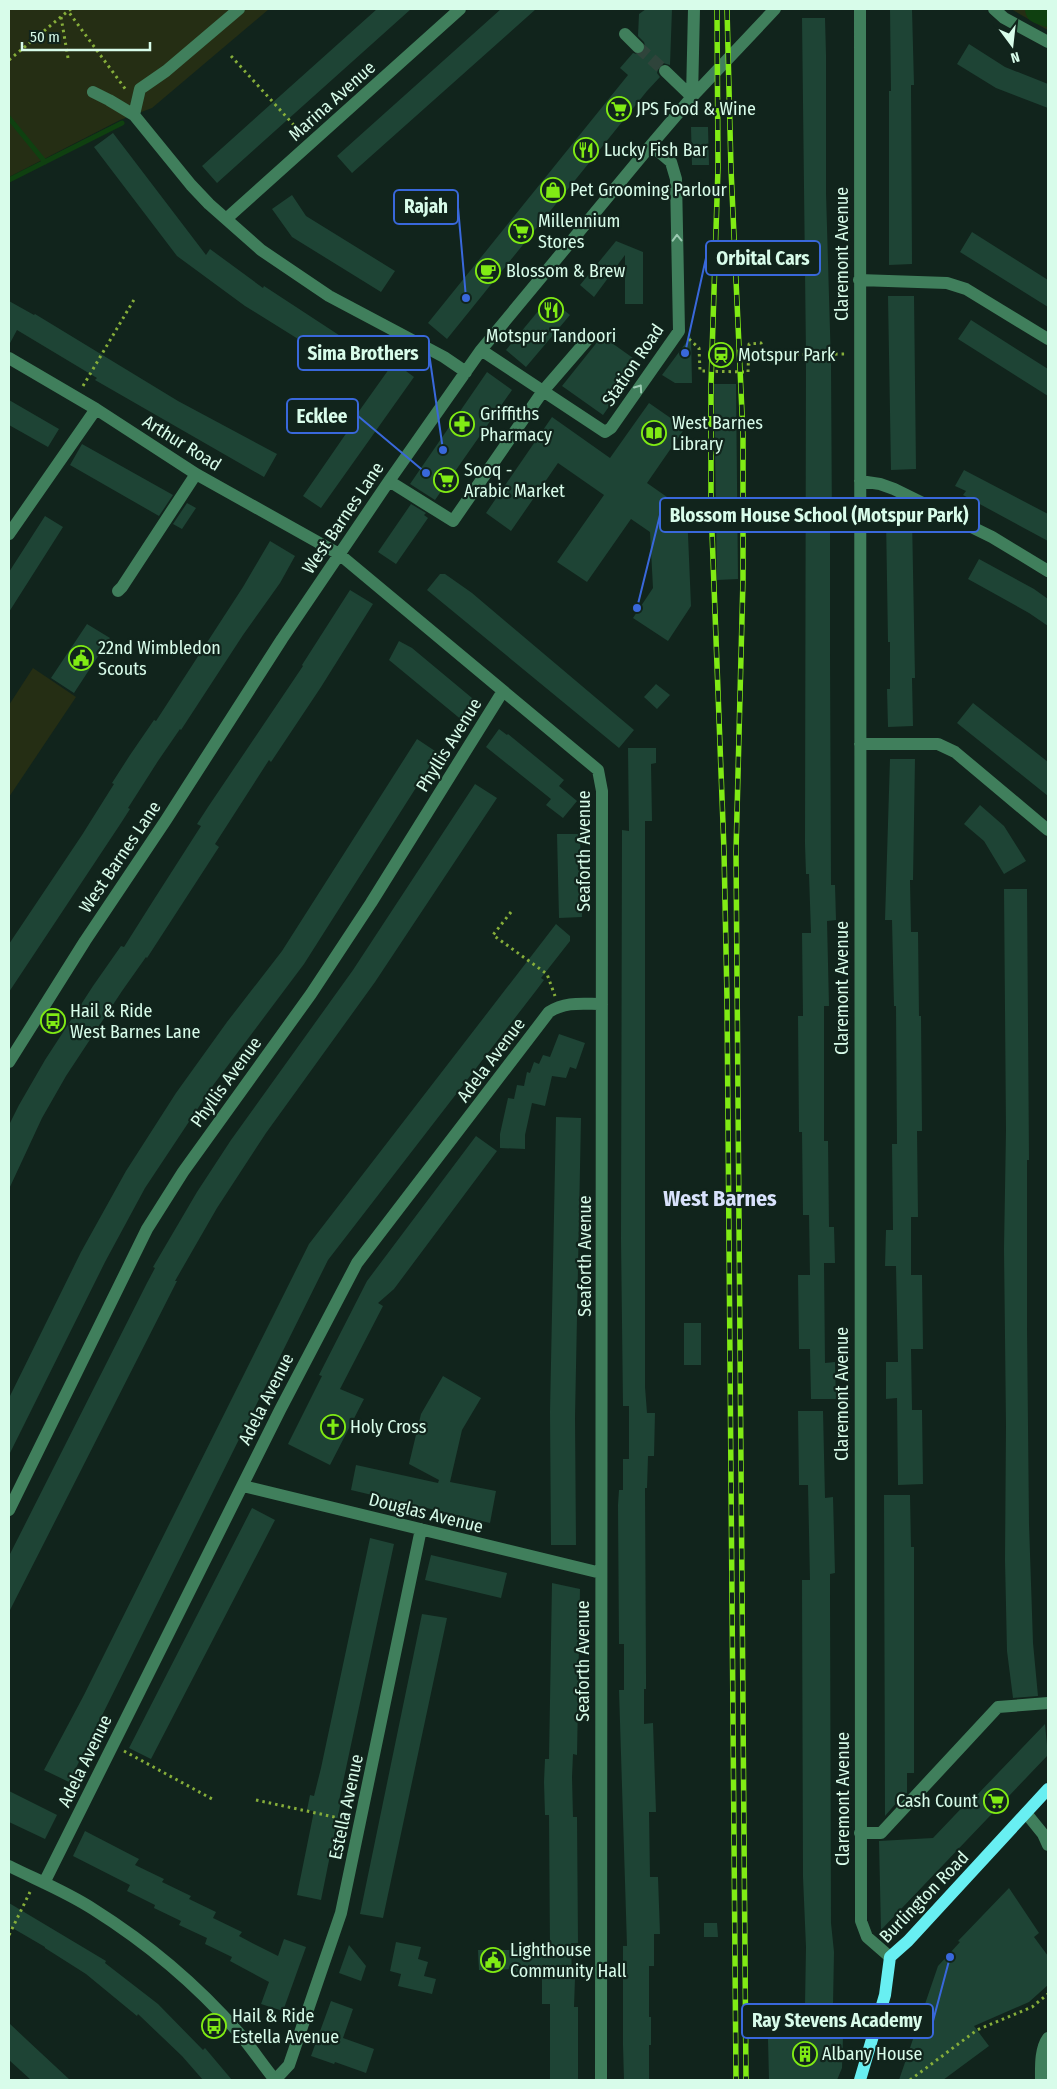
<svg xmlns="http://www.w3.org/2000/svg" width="1057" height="2089" viewBox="0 0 1057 2089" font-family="'Fira Sans Condensed',sans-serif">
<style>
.green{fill:#252e14}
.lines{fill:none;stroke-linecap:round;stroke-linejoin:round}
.stream{stroke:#0f4010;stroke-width:5}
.river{stroke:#0f4010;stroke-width:30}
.building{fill:#1e4435}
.minor-tunnel{stroke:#2f443b;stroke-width:12;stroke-dasharray:12 6;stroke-linecap:butt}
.path{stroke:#86ae3a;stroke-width:3;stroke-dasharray:2.5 4;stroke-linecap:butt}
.minor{stroke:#407f5c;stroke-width:12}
.major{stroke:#68eff2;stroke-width:12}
.rail-casing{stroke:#80eb14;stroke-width:5.5}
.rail{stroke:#11241c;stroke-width:4;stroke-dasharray:11;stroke-linecap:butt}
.oneway{stroke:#9bcab1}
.labels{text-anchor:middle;stroke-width:4.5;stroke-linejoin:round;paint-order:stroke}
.street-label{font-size:18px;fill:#d8fcea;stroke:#11241c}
.poi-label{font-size:18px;fill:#d8fcea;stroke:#11241c;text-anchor:start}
.district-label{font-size:22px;font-weight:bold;fill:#d9e2fc;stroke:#11241c}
.leader{fill:none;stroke:#3968db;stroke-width:2}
.callout-dot{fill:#3968db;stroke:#11241c;stroke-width:2}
.callout{fill:#11241c;stroke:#3968db;stroke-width:2}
.callout-label{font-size:19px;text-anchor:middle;font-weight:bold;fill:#d8fcea}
</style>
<rect width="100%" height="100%" fill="#11241c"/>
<!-- green -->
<path class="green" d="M9 9H269L152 108 120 120 9 177Z
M1011 9H1048V30L1044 28Z
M33 668 76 697 9 797V705Z"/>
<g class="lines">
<!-- stream -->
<path class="stream" d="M9 118 45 162
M9 180 122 123"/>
<!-- river -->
<path class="river" d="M1040 9 1048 12"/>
</g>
<!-- building -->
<path class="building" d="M377 9H411L217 183 202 166Z
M501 9H536L352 173 337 156Z
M646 9H672L670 65 663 63 659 66 657 73 660 77 647 91 447 339 428 323 628 75 620 68 633 53 641 55 646 49 644 42 638 36 639 14Z
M890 9H912L914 85H911L912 264 889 265V91H891Z
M802 18H825L826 55V193L831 365 832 528H830V653L831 885H835L836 920 827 921 829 1006H824V1141H828L829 1227H834L835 1263H824L825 1363 835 1362 836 1399H811L810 1349H799L798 1275H810L809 1215H803L802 1132H799L798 1016H803L802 933H811L809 874H806L805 844 806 355Z
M969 44 1005 67 1048 84V108L996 88 957 64Z
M691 127H708L709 165H692Z
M113 133 206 255 210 249 263 288 264 286 348 341 335 362 245 306 177 256 94 147Z
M292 195 306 216 395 271 381 292 292 237 272 209Z
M972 232 1048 280V307L960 252Z
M616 241 643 252V304H625V255L594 297 580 285Z
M888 296H914L916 469 891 470Z
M549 298 570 315 526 367 506 350Z
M9 301 34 315 35 314 178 401 277 454 264 477 95 380 97 378 17 330 9 345Z
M971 320 1048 369V396L958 339Z
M602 336 640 363 603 415 562 386Z
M691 336 692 383H675L662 375Z
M394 362 414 377 321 508 303 496 354 422 352 421Z
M487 372 512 390 435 500 410 484Z
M714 384H736L738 579 717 580Z
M9 400 59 429 48 447 9 425Z
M649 403 685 428 647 483 687 511 691 606 668 641 633 618 653 588 650 532 631 519 587 582 557 562 604 495 558 463 511 531 486 513 552 417 610 458Z
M82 444 173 495 159 516 70 465Z
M964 470 1048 514V541L963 495 966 491 955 486Z
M187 503 196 508 182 529 173 524Z
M411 504 426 513 424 515 428 518 396 564 378 552Z
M45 516 63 527 9 612V572Z
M886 517H912L915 678H912L913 726 888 727 887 689H890V642H888Z
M270 541 295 556 280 583 243 635 181 730 180 729 158 761 128 808 130 809 121 823 9 992V944L82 835 114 784 112 783 130 755 154 720 156 721 243 587Z
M979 559 1034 589 1048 599V626L1029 613 968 579Z
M440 574H445L472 593 634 730 619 748 427 590Z
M350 590 373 604 321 687 271 762 269 760 215 844 219 847 147 958 146 957 122 991 66 1076 42 1118 9 1189V1125L19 1105 45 1060 93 986 121 946 124 947 153 901 201 826 197 824 208 807 303 666 302 665Z
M87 624 110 638 74 693 51 678Z
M399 641 412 648 478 703 463 721 389 660Z
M656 684 670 695 657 709 644 697Z
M973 703 1048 762V796L957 723Z
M499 729 507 735 508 734 564 780 559 786 577 801 563 818 546 805 551 799 486 747Z
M417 739 438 753 304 964 214 1084 145 1188 105 1262 9 1455V1398L81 1252 126 1171 176 1093 227 1022 282 951Z
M628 748H656V763L651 764 652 821H645V1387L647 1413H655L654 1456H648L647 1488H645L646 1674V1689H644V1724L653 1723 656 1812H649L650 1877H658L660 1934H654V1966H649V2017H651V2045H649V2080H624L623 2045V1946H627L619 1690H624V1644H619L618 1505 619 1490H623V1459H629V1406H623L621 1239 622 830 629 831Z
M890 759H915L913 880H910L911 932H918L919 1016H921L922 1131H917L918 1217H911V1275H922L923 1349H911L912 1410H922L923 1484 898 1485 897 1398 886 1399V1362H898L896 1266H885L886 1230H893L892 1144H897L896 1006H894L892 920H885Z
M475 784 497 798 375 982 266 1133 217 1208 175 1281H177L9 1612V1556L147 1283 155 1268 153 1267 197 1192 231 1140 353 970Z
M980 805 1004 826 1026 861 1004 874 984 841 964 824Z
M557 834H580L582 917 559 918Z
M1004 889H1027L1029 1160H1027V1328L1029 1524 1033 1643 1038 1696 1013 1698 1007 1651 1005 1560 1006 1425 1004 1249 1006 1130Z
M556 924 570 936V941L541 978 544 980 535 992 328 1260 69 1782 44 1770 84 1695 309 1244Z
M559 1034 585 1043 576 1069 570 1067 566 1078 552 1076 545 1106 532 1103 525 1135V1149L500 1148V1134L508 1098 514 1099 517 1085 524 1086 527 1072 530 1073 534 1062 539 1064 543 1055 550 1057Z
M556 1117 581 1118 575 1417 576 1545H551L550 1412Z
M476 1136 497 1151 394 1289 378 1303 383 1306 340 1389 364 1399 330 1465 288 1444 322 1376 319 1375 367 1281Z
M684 1323H701V1365H684Z
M443 1376 481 1398 462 1430 450 1482 496 1491 490 1523 351 1490 356 1465 438 1483 439 1480 409 1464 421 1414Z
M798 1411H823L825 1498 833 1497 835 1573 830 1574V1594L831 1923 834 1952 833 2005H844L842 2068 837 2080H769L768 2039H781L780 2006 805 2005 806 1947 803 1877 802 1580H810L808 1485H799Z
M884 1495H910L911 1547H914V1773H907V1793L904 1794 885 1816Z
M252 1508 275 1520 151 1759 129 1748Z
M370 1538 394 1544 339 1801H341L321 1900 297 1895 314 1811 307 1810 310 1795 314 1796 321 1768Z
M431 1555 507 1573 501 1598 425 1580Z
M552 1583 580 1589 577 1755 573 1754 572 1777 573 1817H577L578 1943H571L572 1978H575L574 2007H578V2080H550V2004H542V1971L516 1972V1969L479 1970 478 1950H550L549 1815H545L544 1782 545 1759H549Z
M422 1614 447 1618 383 1918 360 1914Z
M1045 1724 1048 1755 881 1930 879 1841 933 1838 974 1795 976 1796Z
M9 1791 57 1815 45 1839 9 1822Z
M85 1831 139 1859 135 1865 164 1879 162 1882 191 1896 189 1899 216 1912 213 1918 242 1932 239 1936 254 1944 278 1956 284 1939 306 1947 283 2011 261 2004 269 1982 230 1961 232 1957 205 1944 207 1938 179 1925 181 1921 154 1908 155 1905 127 1891 130 1885 73 1856Z
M1009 1888 1039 1933 1034 1937 1048 1956V1985L1029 2002 974 2026 989 2046 943 2080H899L938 1966 960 1942 958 1941Z
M9 1903 106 1961 105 1963 158 2004 203 2050 205 2048 232 2080H203L182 2056 138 2014 137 2016 86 1974 45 1948V1947L9 1926Z
M704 1923H717L718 1937H704Z
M396 1942 421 1947 418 1959 428 1962 424 1976 436 1979 432 1994 398 1986 401 1974 390 1971Z
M349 1945 366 1966 361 1981 339 1973Z
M331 2001 353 2009 343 2038 374 2049 366 2073 335 2062 334 2064 311 2056Z
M9 2023 27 2040 70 2080H31L9 2060Z"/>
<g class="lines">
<!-- minor-tunnel -->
<path class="minor-tunnel" d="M638 47 665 71"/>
<!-- path -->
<path class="path" d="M71 9 68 11 126 90
M61 17 68 58
M231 56 302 134
M9 60 68 11
M689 339 699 348 700 371 748 372 749 344 761 343 764 355 846 354
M83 386 135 298
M511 912 493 935 547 974 555 996
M124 1751 214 1800
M256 1800 348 1820
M9 1935 30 1892
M910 2080 977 2030 1032 2007 1048 1994"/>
<!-- minor -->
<path class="minor" d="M860 9 861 1921 867 1937 890 1957
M994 9 1004 18 1048 42
M625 34 638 47
M665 71 692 97
M93 92 109 100 134 115 191 185 209 204 261 250 329 296 444 357 466 372
M692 97 694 9
M134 115 140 89 166 71 239 9
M226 219 460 9
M859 280 947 283 966 289 1048 339
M481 350 605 432 611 428 679 331 676 179 671 162 651 145
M9 358 96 409 196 474 339 554 598 770 602 791 601 2080
M389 481 453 521 543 391 588 339
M860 481 880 484 894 489 992 537 1048 571
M9 534 96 409
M118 591 122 587 196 474
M860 744H938L955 752 1048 830
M9 1062 85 941 166 820 282 639 389 481 481 350 651 145 692 97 775 9
M243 1486 601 1573
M9 1510 147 1229 183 1172 311 994 371 903 503 691
M1026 1813 1043 1834 1048 1845
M860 1833H881L998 1707 1048 1703
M9 1866C37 1880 67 1892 93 1909 147 1943 196 1984 238 2032 251 2047 262 2064 275 2080L289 2065 341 1913 421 1529
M44 1883 280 1410 357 1263 549 1012C566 1001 583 1004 602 1004
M1041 2080C1041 2067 1040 2049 1048 2038"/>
<!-- major -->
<path class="major" d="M860 2080 885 1995 890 1957 908 1941 1048 1789"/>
<defs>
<path id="rail" d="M717 9 718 168 711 384V506L724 851 727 999 736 2080
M727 9 731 169 743 435V579L736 852 746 2080"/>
</defs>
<!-- rail casing -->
<use href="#rail" class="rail-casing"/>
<!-- rail -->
<use href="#rail" class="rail"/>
</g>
<!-- one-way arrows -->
<defs><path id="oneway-chevron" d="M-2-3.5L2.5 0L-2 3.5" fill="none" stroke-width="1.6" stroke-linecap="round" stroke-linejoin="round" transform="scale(1.25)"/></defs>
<g class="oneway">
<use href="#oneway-chevron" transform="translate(677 238) rotate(-91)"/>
<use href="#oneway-chevron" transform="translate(639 388) rotate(-55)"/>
</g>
<!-- icons -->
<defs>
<symbol id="supermarket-ring" viewBox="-11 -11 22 22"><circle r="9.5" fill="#11241c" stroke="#80eb14" stroke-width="1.5"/><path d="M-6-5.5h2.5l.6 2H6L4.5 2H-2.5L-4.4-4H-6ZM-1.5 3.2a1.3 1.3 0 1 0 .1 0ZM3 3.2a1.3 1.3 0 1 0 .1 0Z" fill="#80eb14"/></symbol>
<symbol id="restaurant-ring" viewBox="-11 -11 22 22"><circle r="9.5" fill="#11241c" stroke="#80eb14" stroke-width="1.5"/><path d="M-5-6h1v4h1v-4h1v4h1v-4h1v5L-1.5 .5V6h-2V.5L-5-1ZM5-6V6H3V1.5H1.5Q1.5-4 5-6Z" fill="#80eb14"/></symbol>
<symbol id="shop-ring" viewBox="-11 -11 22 22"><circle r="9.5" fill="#11241c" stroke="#80eb14" stroke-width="1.5"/><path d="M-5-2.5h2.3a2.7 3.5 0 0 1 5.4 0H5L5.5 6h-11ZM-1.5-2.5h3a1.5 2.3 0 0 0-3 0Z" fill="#80eb14"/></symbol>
<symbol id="cafe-ring" viewBox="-11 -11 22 22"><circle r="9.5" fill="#11241c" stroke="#80eb14" stroke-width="1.5"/><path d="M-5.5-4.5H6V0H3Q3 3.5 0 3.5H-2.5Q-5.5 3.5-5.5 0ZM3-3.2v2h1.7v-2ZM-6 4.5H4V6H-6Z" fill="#80eb14"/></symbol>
<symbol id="station-ring" viewBox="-11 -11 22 22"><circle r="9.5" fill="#11241c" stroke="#80eb14" stroke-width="1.5"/><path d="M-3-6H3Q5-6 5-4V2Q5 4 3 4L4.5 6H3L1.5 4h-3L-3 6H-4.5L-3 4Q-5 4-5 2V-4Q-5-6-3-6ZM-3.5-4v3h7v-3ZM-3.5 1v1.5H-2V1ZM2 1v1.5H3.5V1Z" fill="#80eb14"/></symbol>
<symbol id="pharmacy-ring" viewBox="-11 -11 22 22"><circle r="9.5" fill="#11241c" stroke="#80eb14" stroke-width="1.5"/><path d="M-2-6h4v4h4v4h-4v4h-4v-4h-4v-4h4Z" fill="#80eb14"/></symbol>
<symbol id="library-ring" viewBox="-11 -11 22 22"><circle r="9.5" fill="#11241c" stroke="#80eb14" stroke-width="1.5"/><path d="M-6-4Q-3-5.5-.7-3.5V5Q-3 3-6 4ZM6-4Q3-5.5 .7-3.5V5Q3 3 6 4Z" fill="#80eb14"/></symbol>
<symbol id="civic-ring" viewBox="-11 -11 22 22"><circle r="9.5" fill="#11241c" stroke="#80eb14" stroke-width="1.5"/><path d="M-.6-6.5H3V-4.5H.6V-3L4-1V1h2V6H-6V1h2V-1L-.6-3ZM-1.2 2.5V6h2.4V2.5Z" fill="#80eb14"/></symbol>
<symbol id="bus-ring" viewBox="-11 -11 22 22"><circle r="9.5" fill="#11241c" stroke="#80eb14" stroke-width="1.5"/><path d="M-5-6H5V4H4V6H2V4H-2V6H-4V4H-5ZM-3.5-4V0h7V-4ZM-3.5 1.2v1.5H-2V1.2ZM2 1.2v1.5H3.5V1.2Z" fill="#80eb14"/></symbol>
<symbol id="church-ring" viewBox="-11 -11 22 22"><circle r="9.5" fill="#11241c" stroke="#80eb14" stroke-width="1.5"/><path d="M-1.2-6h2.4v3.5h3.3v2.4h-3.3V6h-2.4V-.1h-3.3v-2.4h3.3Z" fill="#80eb14"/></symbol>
<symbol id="building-ring" viewBox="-11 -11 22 22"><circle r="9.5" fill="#11241c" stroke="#80eb14" stroke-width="1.5"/><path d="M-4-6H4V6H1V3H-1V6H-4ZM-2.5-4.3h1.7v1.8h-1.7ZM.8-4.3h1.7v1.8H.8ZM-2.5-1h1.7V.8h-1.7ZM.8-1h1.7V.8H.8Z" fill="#80eb14"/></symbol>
</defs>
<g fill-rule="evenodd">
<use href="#supermarket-ring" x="605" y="95" width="28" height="28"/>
<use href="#restaurant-ring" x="572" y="136" width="28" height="28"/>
<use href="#shop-ring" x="539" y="176" width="28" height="28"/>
<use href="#supermarket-ring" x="507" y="217" width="28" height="28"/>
<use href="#cafe-ring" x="474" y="257" width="28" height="28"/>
<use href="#restaurant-ring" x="537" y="296" width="28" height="28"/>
<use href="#station-ring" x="707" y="341" width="28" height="28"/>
<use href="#pharmacy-ring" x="448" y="410" width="28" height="28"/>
<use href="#library-ring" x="640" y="419" width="28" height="28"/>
<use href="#supermarket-ring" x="432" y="466" width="28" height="28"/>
<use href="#civic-ring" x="67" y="644" width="28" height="28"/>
<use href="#bus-ring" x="39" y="1007" width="28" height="28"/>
<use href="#church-ring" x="319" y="1413" width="28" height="28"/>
<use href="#supermarket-ring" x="982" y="1787" width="28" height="28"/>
<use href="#civic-ring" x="479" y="1946" width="28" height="28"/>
<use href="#bus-ring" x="200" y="2012" width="28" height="28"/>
<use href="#building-ring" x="791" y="2040" width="28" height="28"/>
</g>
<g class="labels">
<!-- street labels -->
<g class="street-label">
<text transform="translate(332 101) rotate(-42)" y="6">Marina Avenue</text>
<text transform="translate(842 254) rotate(-90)" y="6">Claremont Avenue</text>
<text transform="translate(633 365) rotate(-56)" y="6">Station Road</text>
<text transform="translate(182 443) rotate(32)" y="6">Arthur Road</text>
<text transform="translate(343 518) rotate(-56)" y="6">West Barnes Lane</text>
<text transform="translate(449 745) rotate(-58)" y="6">Phyllis Avenue</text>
<text transform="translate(584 851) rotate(-90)" y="6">Seaforth Avenue</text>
<text transform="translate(120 857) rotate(-56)" y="6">West Barnes Lane</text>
<text transform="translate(842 988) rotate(-90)" y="6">Claremont Avenue</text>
<text transform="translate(491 1060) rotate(-53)" y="6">Adela Avenue</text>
<text transform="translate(226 1082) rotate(-54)" y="6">Phyllis Avenue</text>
<text transform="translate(585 1256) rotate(-90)" y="6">Seaforth Avenue</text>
<text transform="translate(842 1394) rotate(-90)" y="6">Claremont Avenue</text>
<text transform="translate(266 1399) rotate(-63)" y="6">Adela Avenue</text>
<text transform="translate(426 1513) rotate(14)" y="6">Douglas Avenue</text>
<text transform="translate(583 1661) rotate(-90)" y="6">Seaforth Avenue</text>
<text transform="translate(85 1761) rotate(-64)" y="6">Adela Avenue</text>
<text transform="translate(843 1799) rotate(-90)" y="6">Claremont Avenue</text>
<text transform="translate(346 1807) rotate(-78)" y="6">Estella Avenue</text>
<text transform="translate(924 1897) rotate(-46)" y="6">Burlington Road</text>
</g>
<!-- poi labels -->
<g class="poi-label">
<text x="636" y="115">JPS Food &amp; Wine</text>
<text x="604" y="156">Lucky Fish Bar</text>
<text x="570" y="196">Pet Grooming Parlour</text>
<text x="538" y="227">Millennium<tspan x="538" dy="21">Stores</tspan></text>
<text x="506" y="277">Blossom &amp; Brew</text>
<text x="551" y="342" text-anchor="middle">Motspur Tandoori</text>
<text x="738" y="361">Motspur Park</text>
<text x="480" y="420">Griffiths<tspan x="480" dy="21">Pharmacy</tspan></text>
<text x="672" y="429">West Barnes<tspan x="672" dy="21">Library</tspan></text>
<text x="464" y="476">Sooq -<tspan x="464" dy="21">Arabic Market</tspan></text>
<text x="98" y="654">22nd Wimbledon<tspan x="98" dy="21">Scouts</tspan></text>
<text x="70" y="1017">Hail &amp; Ride<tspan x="70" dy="21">West Barnes Lane</tspan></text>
<text x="350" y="1433">Holy Cross</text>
<text x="978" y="1807" text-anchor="end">Cash Count</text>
<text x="510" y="1956">Lighthouse<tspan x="510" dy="21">Community Hall</tspan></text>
<text x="232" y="2022">Hail &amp; Ride<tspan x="232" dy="21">Estella Avenue</tspan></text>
<text x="822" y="2060">Albany House</text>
</g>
<!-- district labels -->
<g class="district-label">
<text x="720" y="1206">West Barnes</text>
</g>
</g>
<!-- callouts -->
<path class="leader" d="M466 298L458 207M685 353L706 258M443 450L429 353M426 473L358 416M637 608L660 515M950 1957L933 2021"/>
<g class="callout-dot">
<circle cx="466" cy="298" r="5"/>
<circle cx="685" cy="353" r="5"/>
<circle cx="443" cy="450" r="5"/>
<circle cx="426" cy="473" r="5"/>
<circle cx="637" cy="608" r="5"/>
<circle cx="950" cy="1957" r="5"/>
</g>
<g class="callout">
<rect x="394" y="190" width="64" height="34" rx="5"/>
<rect x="706" y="241" width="114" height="34" rx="5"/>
<rect x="298" y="336" width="131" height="34" rx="5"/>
<rect x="287" y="399" width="71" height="34" rx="5"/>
<rect x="660" y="498" width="319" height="34" rx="5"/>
<rect x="742" y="2004" width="191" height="34" rx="5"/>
</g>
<g class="callout-label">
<text x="426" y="213">Rajah</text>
<text x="763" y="265">Orbital Cars</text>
<text x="363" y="360">Sima Brothers</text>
<text x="322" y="423">Ecklee</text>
<text x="819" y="522">Blossom House School (Motspur Park)</text>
<text x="837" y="2027">Ray Stevens Academy</text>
</g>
<!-- border -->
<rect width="1057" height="2089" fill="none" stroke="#d8fcea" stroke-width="20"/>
<!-- north arrow -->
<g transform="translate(1012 45) rotate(165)" stroke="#11241c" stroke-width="4" paint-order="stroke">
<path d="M0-4L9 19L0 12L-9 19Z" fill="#d8fcea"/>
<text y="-8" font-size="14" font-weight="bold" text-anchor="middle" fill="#d8fcea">N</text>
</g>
<!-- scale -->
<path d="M22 42v8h128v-8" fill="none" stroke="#d8fcea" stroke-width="2.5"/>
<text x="30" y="42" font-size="15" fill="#d8fcea" stroke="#11241c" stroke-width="4" paint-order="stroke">50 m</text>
</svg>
